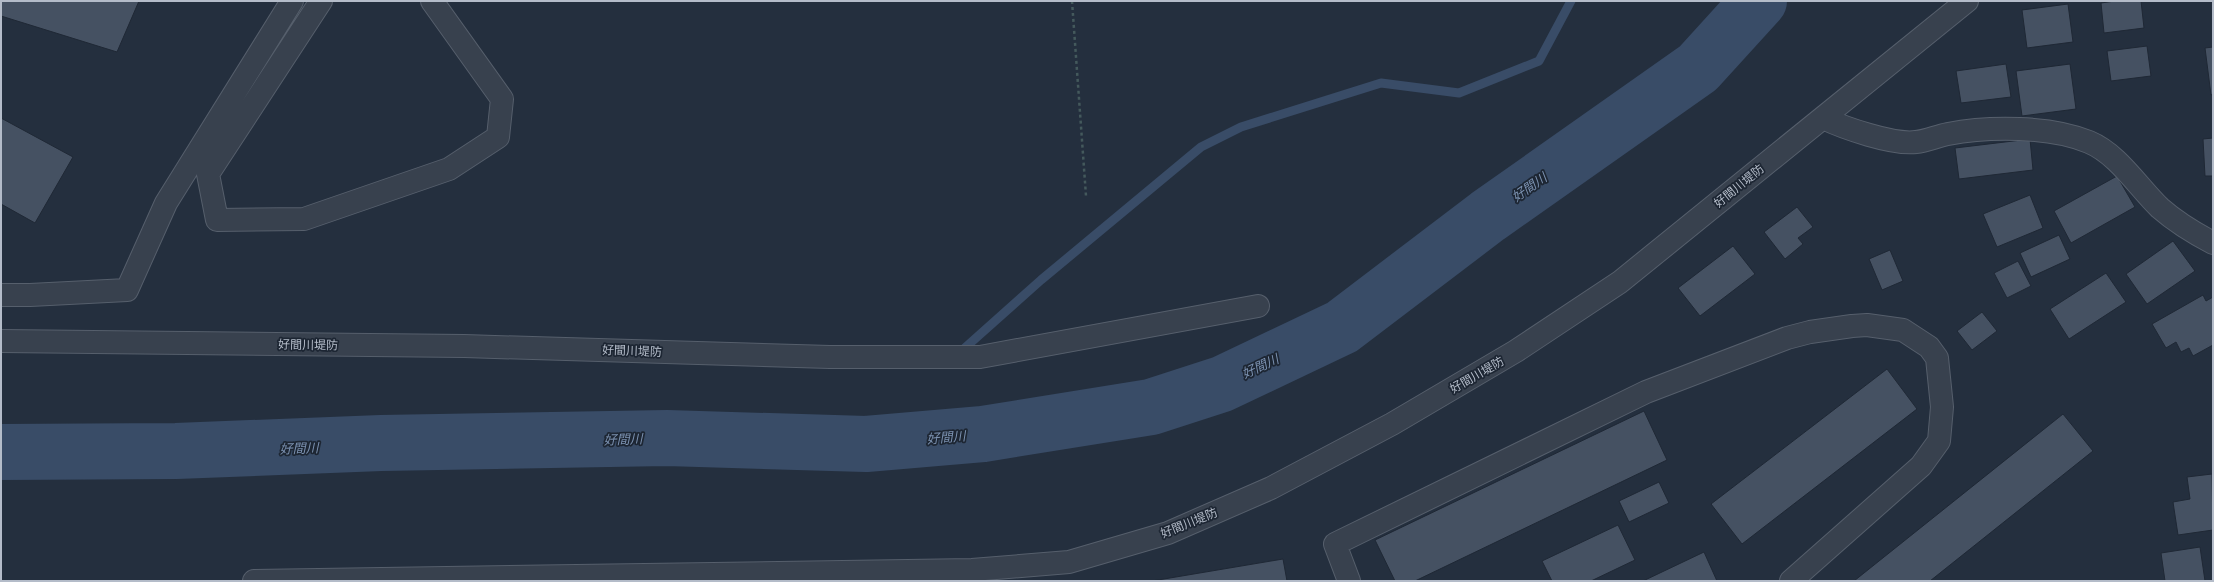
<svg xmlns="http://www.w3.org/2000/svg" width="2214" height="582" viewBox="0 0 2214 582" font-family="Barlow,'Noto Sans JP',sans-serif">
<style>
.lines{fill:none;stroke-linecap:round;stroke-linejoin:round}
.stream{stroke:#394c67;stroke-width:9}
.river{stroke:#394c67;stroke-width:56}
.building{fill:#455162;stroke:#1f2835}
.minor-casing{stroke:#565f6c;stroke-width:24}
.path{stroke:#44595c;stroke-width:2.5;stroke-dasharray:3 3;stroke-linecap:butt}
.minor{stroke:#38414e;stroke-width:22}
.labels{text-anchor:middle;stroke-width:3.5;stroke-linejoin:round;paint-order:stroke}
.street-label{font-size:12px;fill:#b4bcc9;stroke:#1d2633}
.water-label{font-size:13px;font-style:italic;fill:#7c92b1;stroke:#1d2633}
</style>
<rect width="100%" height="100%" fill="#242f3e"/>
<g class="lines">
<!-- stream -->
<path class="stream" d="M958 354 1041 280 1201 147 1241 127 1381 83 1459 93 1539 61 1571 1"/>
<!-- river -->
<path class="river" d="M1 452 176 451 381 443 667 438 866 444 983 434 1151 407 1222 384 1342 327 1488 216 1698 68 1759 1"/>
</g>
<!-- building -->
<path class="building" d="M1 1H139L117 52 1 16Z
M2115 1H2141L2144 28 2104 33 2101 3Z
M2068 4 2073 42 2027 48 2022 10Z
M2147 46 2151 76 2111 81 2107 51Z
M2213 47V94L2211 95 2205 48Z
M2006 64 2011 97 1961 103 1956 71Z
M2070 64 2076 109 2022 116 2016 71Z
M1 118 73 157 35 223 1 204Z
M2213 138V176H2205L2203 139Z
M2030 139 2033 170 1959 179 1955 148Z
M2117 176 2135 207 2071 243 2054 211Z
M2030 195 2043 228 1997 247 1983 214Z
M1797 207 1813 227 1798 238 1803 244 1785 259 1764 232Z
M2059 235 2070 259 2031 277 2020 253Z
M2173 241 2195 271 2147 304 2126 274Z
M1733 246 1755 274 1700 316 1678 288Z
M1890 250 1903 281 1882 290 1869 259Z
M2018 261 2031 286 2007 298 1994 273Z
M2106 273 2126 302 2069 339 2050 309Z
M2203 295 2206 301 2213 297V345L2193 356 2189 348 2181 352 2176 342 2166 348 2152 324Z
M1982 312 1997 331 1972 350 1957 331Z
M1887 369 1917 409 1742 544 1711 504Z
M1644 411 1667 460 1415 581H1395L1375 540Z
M2063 414 2093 451 1930 581H1854Z
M2212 474 2213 530 2178 535 2173 502 2190 499 2187 477Z
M1659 482 1669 503 1629 522 1619 501Z
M1618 525 1635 560 1591 581H1552L1542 561Z
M2200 547 2205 581H2165L2161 553Z
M1704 552 1717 581H1643Z
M1283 559 1287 581H1152Z"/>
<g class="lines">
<defs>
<path id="minor" d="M321 1 208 174 217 220 304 219 449 169 498 137 502 99 432 1
M1823 118C1844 128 1893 145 1916 142 1927 141 1937 136 1948 134 1989 126 2051 126 2089 142 2118 154 2138 187 2160 208 2176 222 2194 233 2213 243
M1 295H30L127 290 166 203 292 1
M1 341 464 346 830 357H980L1258 306
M254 581 972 570 1069 562 1168 533 1271 488 1392 424 1516 351 1620 282 1967 1
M1349 581 1335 544 1646 392 1787 338 1810 332 1852 326 1867 325 1903 330 1929 347 1937 358 1942 407 1939 441 1921 466 1791 581"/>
</defs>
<!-- minor casing -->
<use href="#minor" class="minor-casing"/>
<!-- path -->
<path class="path" d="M1072 1 1086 196"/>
<!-- minor -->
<use href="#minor" class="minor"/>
</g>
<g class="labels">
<!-- street labels -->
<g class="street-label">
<text transform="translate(1739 186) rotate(-39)" y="4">好間川堤防</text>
<text transform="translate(308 345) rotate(1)" y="4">好間川堤防</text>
<text transform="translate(632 351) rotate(2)" y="4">好間川堤防</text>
<text transform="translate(1477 375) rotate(-30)" y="4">好間川堤防</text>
<text transform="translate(1189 523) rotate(-22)" y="4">好間川堤防</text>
</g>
<!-- water labels -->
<g class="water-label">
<text transform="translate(1529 187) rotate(-35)" y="5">好間川</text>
<text transform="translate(1260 366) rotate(-25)" y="5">好間川</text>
<text transform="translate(946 437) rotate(-5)" y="5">好間川</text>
<text transform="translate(623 439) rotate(-2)" y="5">好間川</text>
<text transform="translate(299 448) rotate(-2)" y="5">好間川</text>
</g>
</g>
<!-- border -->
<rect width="2214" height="582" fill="none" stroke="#b4bcc9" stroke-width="4"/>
</svg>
